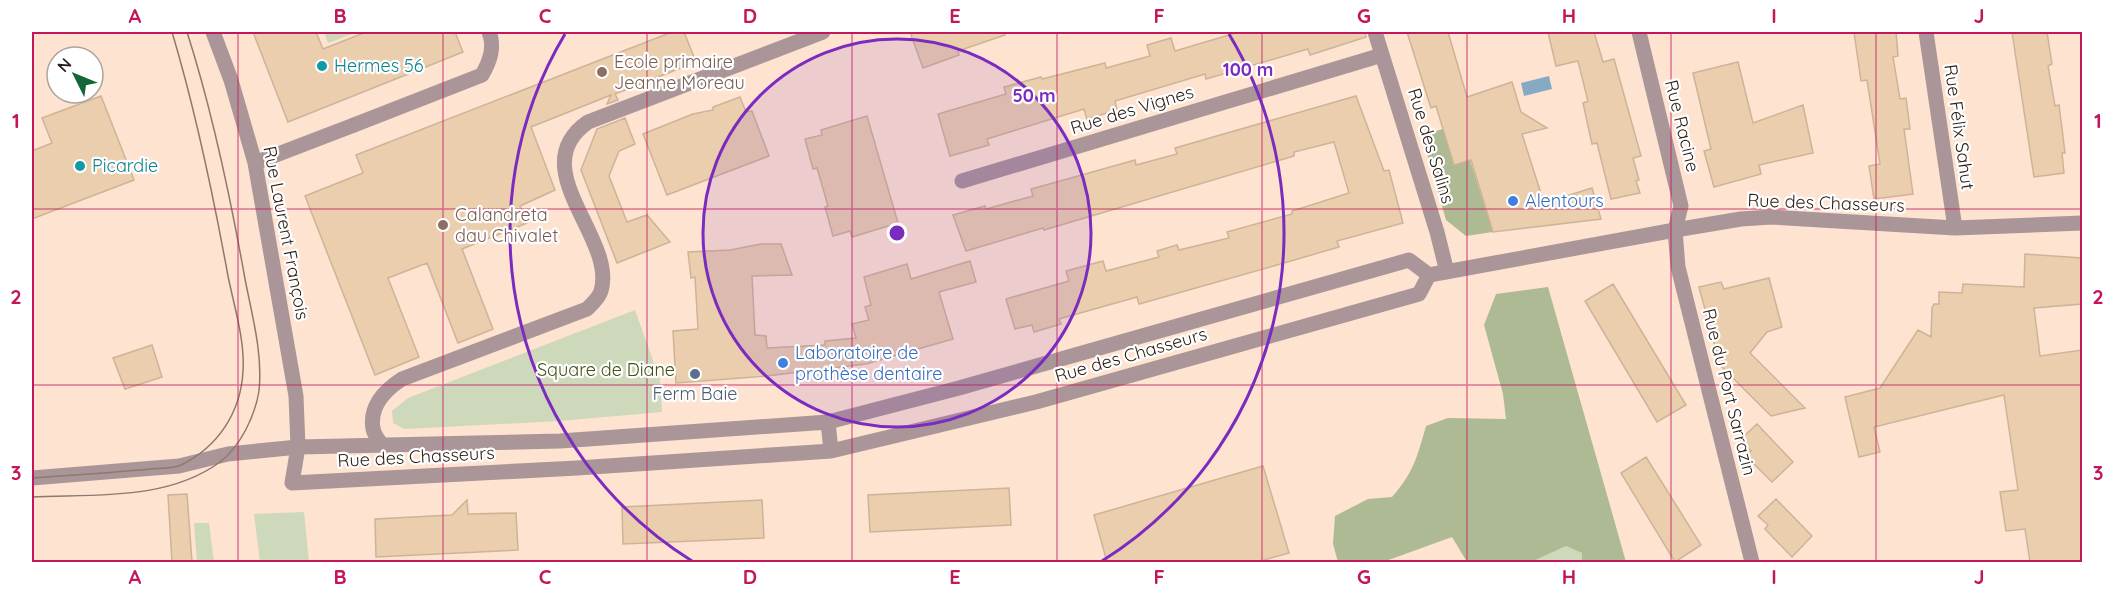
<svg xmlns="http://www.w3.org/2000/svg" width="2114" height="594" viewBox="0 0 2114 594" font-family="Quicksand,sans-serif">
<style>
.green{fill:#ced8bb}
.forest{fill:#aeba94}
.water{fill:#87aac4}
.building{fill:#ebcead;stroke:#cdb498;stroke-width:1.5}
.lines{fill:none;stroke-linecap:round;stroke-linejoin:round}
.pedestrian{stroke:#aa9599;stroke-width:15}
.minor{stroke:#aa9599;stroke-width:15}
.tram{stroke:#8d7a6d;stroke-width:1.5}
.grid{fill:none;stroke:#c2185b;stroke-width:1.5;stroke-opacity:0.55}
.ring{fill:none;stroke:#7b2cbf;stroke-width:3}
.culture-dot{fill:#0f9aa8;stroke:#fff;stroke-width:2}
.education-dot{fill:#8d6e63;stroke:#fff;stroke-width:2}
.shop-dot{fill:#3f7fe0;stroke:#fff;stroke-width:2}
.service-dot{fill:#5c6f8a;stroke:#fff;stroke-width:2}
.labels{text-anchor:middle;stroke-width:4.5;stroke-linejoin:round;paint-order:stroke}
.education-label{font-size:18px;fill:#785e54;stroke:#fff;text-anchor:start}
.culture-label{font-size:18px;fill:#0d838f;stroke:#fff;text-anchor:start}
.street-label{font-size:18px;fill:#291d15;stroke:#fff}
.shop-label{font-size:18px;fill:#366cbe;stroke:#fff;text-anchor:start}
.park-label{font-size:18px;fill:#415014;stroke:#fff}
.service-label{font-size:18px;fill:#4e5e75;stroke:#fff}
.centre{fill:#7b2cbf;stroke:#fff;stroke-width:3}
.ring-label{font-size:18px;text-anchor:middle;font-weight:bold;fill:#7b2cbf;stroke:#fff;stroke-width:4.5;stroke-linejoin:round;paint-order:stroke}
.neatline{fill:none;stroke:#c2185b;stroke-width:2}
.grid-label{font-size:20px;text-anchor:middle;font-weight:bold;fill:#c2185b}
</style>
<rect width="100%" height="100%" fill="#fde3d0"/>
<!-- green -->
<path class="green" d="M324 32H358L328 43Z
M635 310 660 380 662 412 559 421 404 429 393 423 392 411 408 398Z
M304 512 309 562H260L254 514Z
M194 523H209L214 562H197Z
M1566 546 1582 553V562H1531Z"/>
<!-- forest -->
<path class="forest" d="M1443 129 1454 165 1470 160 1493 232 1466 236 1446 220 1422 135Z
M1548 287 1626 562H1582V553L1566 546 1531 562H1467L1452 537 1383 562H1338L1333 544 1335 516 1368 499 1392 497C1414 472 1417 457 1426 426L1448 418 1506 419 1503 394 1484 325 1496 294Z"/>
<!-- water -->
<path class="water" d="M1549 76 1552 89 1524 96 1521 83Z"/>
<!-- building -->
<path class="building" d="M253 32H316L323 49 366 32H455L463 52 288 122Z
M672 32H684L696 62 615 94 618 100 607 104 611 95 531 127 555 190 520 206 527 223 462 249 493 329 458 343 427 263 388 278 419 357 375 375 305 196 363 173 356 155Z
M910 32H1004L1005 35 958 51 959 55 923 68Z
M1239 32H1365L1366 37 1310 55 1308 49 1206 79 1205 74 1115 101 1117 110 1087 119 1084 109 987 139 989 145 950 156 938 114 1006 94 1004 87 1041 77 1042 79 1105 63 1106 68 1150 56 1147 45 1171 38 1175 51Z
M1407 32H1448L1467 97 1512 82 1521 112 1547 128 1522 134 1544 203 1592 188 1601 219 1493 232 1471 160 1454 165 1436 106 1431 108Z
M1548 32H1594L1603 62 1614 59 1641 156 1633 158 1639 180 1636 181 1640 193 1611 199 1597 143 1592 144 1583 103 1588 101 1578 61 1556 66Z
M1854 32H1896L1898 56 1893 57 1900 99 1906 98 1910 129H1904L1913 194 1874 199 1869 166 1880 164 1867 80 1861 81Z
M2012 32H2047L2052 64 2048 66 2055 106 2059 105 2065 153H2062L2064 173 2034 177Z
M1738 62 1753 123 1803 105 1813 153 1759 165 1761 174 1714 187 1704 151 1711 149 1693 73Z
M101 96 134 180 32 219V151L52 143 42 118Z
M1356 96 1384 171 1389 170 1403 223 1337 241 1339 247 1277 265 1139 304 1137 297 1059 319 1061 324 1034 332 1032 325 1015 329 1006 299 1069 281 1066 271 1103 261 1106 271 1159 257 1157 251 1177 245 1179 250 1229 238 1227 232 1292 214V211L1349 193 1334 142 1294 152V156L1044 230 1043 228 966 251 953 215 985 206 986 209 1033 196 1031 189 1071 178 1135 160 1136 165 1177 154 1175 148Z
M740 97 746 112 752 111 769 156 667 195 643 134 693 114 713 110V107Z
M867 116 898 223 852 237 850 231 833 236 825 207 828 206 817 168 813 169 805 139 822 135 821 130Z
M625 118 635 144 619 151 609 176 627 222 647 215 670 242 617 263 581 170 597 129Z
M761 244H781L792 275 752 276 755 335 766 336 767 348 825 345V341L856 338 852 324 869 320 865 307 871 305 864 277 907 264 911 279 970 261 976 282 939 292 953 339 866 364 767 376 676 383 673 331 698 329 695 277 691 278 688 252 730 250Z
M2025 254 2082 258V304L2034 308 2040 356 2082 350V562H2030L2025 529 2006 531 2000 492 2018 490 2004 395 1874 427 1880 452 1859 457 1845 397 1880 388 1918 330 1931 337 1932 308 1934 304H1939V292L1962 293 1963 284 2024 287Z
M1769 278 1782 327 1767 332 1750 353 1805 408 1771 416 1720 365 1699 287 1721 282 1724 289Z
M1613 284 1686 405 1657 422 1585 301Z
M152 345 162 377 125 389 113 358Z
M1757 424 1793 462 1772 482 1746 456 1751 451 1740 440Z
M1646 457 1701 545 1675 562 1621 473Z
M1263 466 1289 553 1257 562H1107L1094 515Z
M1009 488 1011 525 870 532 868 495Z
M187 494 192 562H172L168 495Z
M1776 499 1812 536 1792 557 1765 529 1768 525 1758 516Z
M467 500 468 514 516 513 518 550 376 557 375 519 452 515Z
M762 500 764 538 623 544 622 507Z"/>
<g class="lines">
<!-- pedestrian -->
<path class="pedestrian" d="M354 125 482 75C490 61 495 47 489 32"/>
<!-- minor -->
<path class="minor" d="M213 32 231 80 255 163 296 396 298 447 292 483 577 468 831 451 1036 402 1419 294 1429 275
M1375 32 1437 232 1447 272
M1639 32 1681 206 1675 230 1678 267 1752 562
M1926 32 1955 228
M255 163 354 125
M962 181 1382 55
M828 422 831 451
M382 445C379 441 374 434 373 429 369 406 385 390 402 379L587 309C592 304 599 298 601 291 617 238 522 168 588 122L823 32
M32 478 179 466 228 454 298 447 560 441 828 422 959 388 1409 260 1429 275 1675 230 1741 219 1771 217 1955 228 2082 223"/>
<!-- tram -->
<path class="tram" d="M32 478C71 475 111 473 150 469 160 468 173 469 181 465 218 447 241 412 243 371 245 340 234 306 228 276 213 194 196 112 172 32
M32 497C94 494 167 501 220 462 240 447 255 416 259 391 263 354 252 315 245 279 230 195 213 113 187 32"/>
</g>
<!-- grid -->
<path class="grid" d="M238 32V562M443 32V562M647 32V562M852 32V562M1057 32V562M1262 32V562M1467 32V562M1671 32V562M1876 32V562M32 209H2082M32 385H2082"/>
<!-- distance rings -->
<circle cx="897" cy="233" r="194" fill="#7b2cbf" fill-opacity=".12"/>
<g class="ring">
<circle cx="897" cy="233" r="194"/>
<path d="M692 561A387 387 0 0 1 565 34M1229 34A387 387 0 0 1 1102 561"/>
</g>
<!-- markers -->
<g class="culture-dot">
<circle cx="322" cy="66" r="6"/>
<circle cx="80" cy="166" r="6"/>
</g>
<g class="education-dot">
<circle cx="602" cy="72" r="6"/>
<circle cx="443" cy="225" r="6"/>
</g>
<g class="shop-dot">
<circle cx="1513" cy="201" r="6"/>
<circle cx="783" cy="363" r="6"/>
</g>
<circle class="service-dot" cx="695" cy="374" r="6"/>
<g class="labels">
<!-- education labels -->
<g class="education-label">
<text x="614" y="68">Ecole primaire<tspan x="614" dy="21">Jeanne Moreau</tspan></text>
<text x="455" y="221">Calandreta<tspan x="455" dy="21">dau Chivalet</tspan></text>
</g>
<!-- culture labels -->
<g class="culture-label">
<text x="334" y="72">Hermes 56</text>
<text x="92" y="172">Picardie</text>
</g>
<!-- street labels -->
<g class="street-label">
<text transform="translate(1132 110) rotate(-17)" y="6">Rue des Vignes</text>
<text transform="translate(1682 126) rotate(76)" y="6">Rue Racine</text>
<text transform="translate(1959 127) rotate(82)" y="6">Rue Félix Sahut</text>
<text transform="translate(1431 146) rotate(73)" y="6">Rue des Salins</text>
<text transform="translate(1826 203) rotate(2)" y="6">Rue des Chasseurs</text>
<text transform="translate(286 233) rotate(79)" y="6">Rue Laurent François</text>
<text transform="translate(1131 355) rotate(-16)" y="6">Rue des Chasseurs</text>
<text transform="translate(1729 392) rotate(76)" y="6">Rue du Port Sarrazin</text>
<text transform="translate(416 457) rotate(-3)" y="6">Rue des Chasseurs</text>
</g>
<!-- shop labels -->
<g class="shop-label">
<text x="1525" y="207">Alentours</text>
<text x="795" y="359">Laboratoire de<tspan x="795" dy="21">prothèse dentaire</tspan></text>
</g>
<!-- park labels -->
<g class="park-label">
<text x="606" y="376">Square de Diane</text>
</g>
<!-- service labels -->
<g class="service-label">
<text x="695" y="400">Ferm Baie</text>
</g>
</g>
<circle cx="897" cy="233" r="9" class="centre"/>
<g class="ring-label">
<text x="1248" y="76">100 m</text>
<text x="1034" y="102">50 m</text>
</g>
<!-- border -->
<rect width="2114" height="594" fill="none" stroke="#ffffff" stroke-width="66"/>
<!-- north arrow -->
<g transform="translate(75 75) rotate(313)"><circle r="28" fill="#ffffff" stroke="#a9a5a1" stroke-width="1.5"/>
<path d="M0-4.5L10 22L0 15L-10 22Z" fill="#136637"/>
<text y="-9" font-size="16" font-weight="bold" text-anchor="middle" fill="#291d15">N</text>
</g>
<rect x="33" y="33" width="2048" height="528" class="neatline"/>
<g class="grid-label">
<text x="135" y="23">A</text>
<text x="340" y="23">B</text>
<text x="545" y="23">C</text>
<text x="750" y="23">D</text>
<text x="955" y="23">E</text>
<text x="1159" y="23">F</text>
<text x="1364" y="23">G</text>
<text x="1569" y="23">H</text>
<text x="1774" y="23">I</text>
<text x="1979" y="23">J</text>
<text x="16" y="128">1</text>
<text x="2098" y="128">1</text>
<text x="16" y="304">2</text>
<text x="2098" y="304">2</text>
<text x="16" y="480">3</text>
<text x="2098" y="480">3</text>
<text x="135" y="584">A</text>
<text x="340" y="584">B</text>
<text x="545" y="584">C</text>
<text x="750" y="584">D</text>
<text x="955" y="584">E</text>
<text x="1159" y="584">F</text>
<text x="1364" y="584">G</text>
<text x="1569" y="584">H</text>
<text x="1774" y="584">I</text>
<text x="1979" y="584">J</text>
</g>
</svg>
